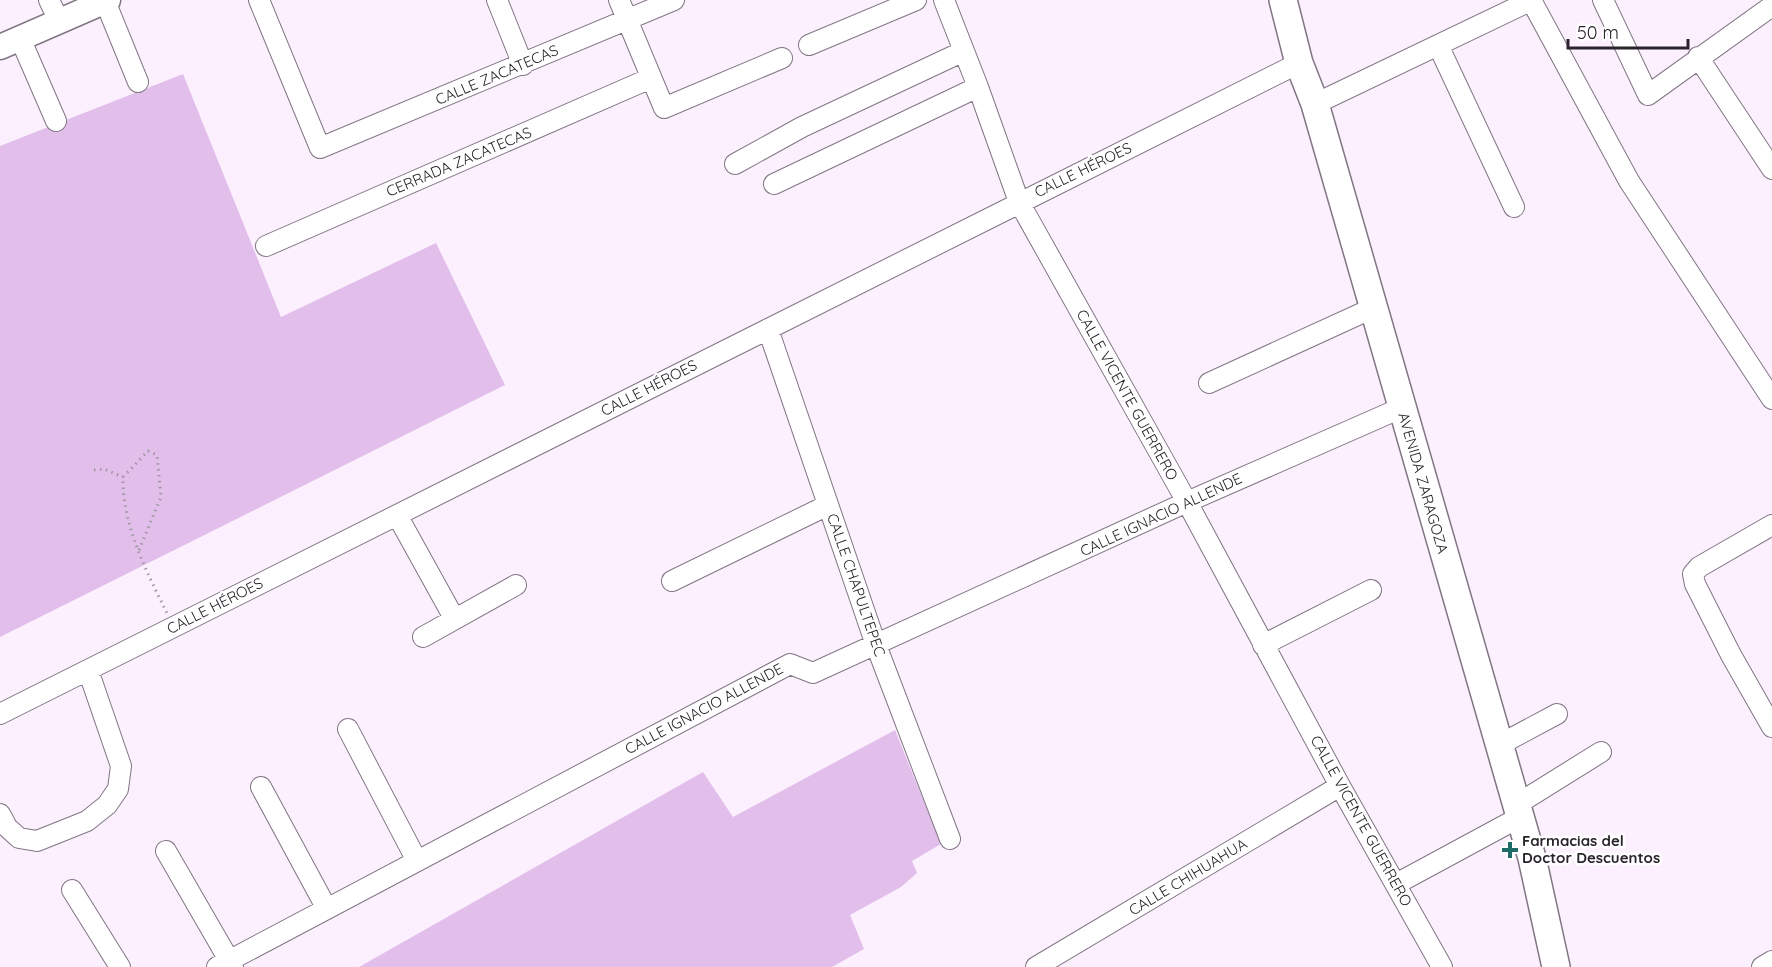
<svg xmlns="http://www.w3.org/2000/svg" width="1772" height="967" viewBox="0 0 1772 967" font-family="Quicksand,sans-serif">
<style>
.green{fill:#e1bfea}
.lines{fill:none;stroke-linecap:round;stroke-linejoin:round}
.minor-casing{stroke:#817584;stroke-width:22}
.tertiary-casing{stroke:#817584;stroke-width:27}
.secondary-casing{stroke:#817584;stroke-width:30}
.path{stroke:#a198a3;stroke-width:3;stroke-dasharray:1.5 4.5;stroke-linecap:butt}
.minor{stroke:#fff;stroke-width:20}
.tertiary{stroke:#fff;stroke-width:24}
.secondary{stroke:#fff;stroke-width:27}
.poi-dot{fill:#1f6b67;stroke:#fff;stroke-width:2}
.labels{text-anchor:middle;stroke-width:5;stroke-linejoin:round;paint-order:stroke}
.street-label{font-size:15px;fill:#29242b;stroke:#fff}
.poi-label{font-size:15px;font-weight:bold;fill:#29242b;stroke:#fff;text-anchor:start}
</style>
<rect width="100%" height="100%" fill="#fcf0ff"/>
<!-- green -->
<path class="green" d="M183 74 281 317 436 243 505 385 0 637V146Z
M895 730 941 844 912 861 917 873 901 887 850 915 864 949 832 967H359L703 772 733 817Z"/>
<g class="lines">
<defs>
<path id="minor" d="M49 0 59 21
M259 0 320 148 674 0
M497 0 523 65
M619 0 664 108 782 58
M944 0 978 87 1019 202 1187 502 1340 786 1442 967
M1531 0 1629 181 1772 399
M1603 0 1648 95 1772 6
M105 1 138 82
M20 38 56 121
M809 45 916 0
M1438 45 1514 207
M1698 57 1772 169
M1315 104 1532 0
M735 164 802 127 964 51
M774 184 978 87
M266 246 651 78
M768 329 876 645 950 839
M1209 383 1373 308
M397 515 454 618
M1772 525 1699 567 1693 574 1695 584 1731 655 1772 727
M672 581 828 505
M423 637 516 585
M1263 645 1371 590
M0 714 1299 63
M348 729 417 861
M1499 745 1557 714
M261 787 327 909
M1516 805 1601 752
M0 814 7 827 19 838 37 841 87 821 107 805 118 789 121 766 88 670
M166 851 233 967
M1396 884 1520 817
M72 890 120 967
M217 967 790 664 813 673 1187 502 1401 408
M1036 967 1340 786
M1762 967 1772 961"/>
<path id="tertiary" d="M0 47 108 0"/>
<path id="secondary" d="M1283 0 1299 63 1315 104 1532 858 1556 967"/>
</defs>
<!-- minor casing -->
<use href="#minor" class="minor-casing"/>
<!-- tertiary casing -->
<use href="#tertiary" class="tertiary-casing"/>
<!-- secondary casing -->
<use href="#secondary" class="secondary-casing"/>
<!-- path -->
<path class="path" d="M94 470 104 469 123 477
M139 550 161 497 157 455 148 451 123 477C122 524 146 571 167 613"/>
<!-- minor -->
<use href="#minor" class="minor"/>
<!-- tertiary -->
<use href="#tertiary" class="tertiary"/>
<!-- secondary -->
<use href="#secondary" class="secondary"/>
</g>
<!-- markers -->
<path class="poi-dot" d="M1507 841h6v6h6v6h-6v6h-6v-6h-6v-6h6z"/>
<g class="labels">
<!-- street labels -->
<g class="street-label">
<text transform="translate(497 75) rotate(-23)" y="5">CALLE ZACATECAS</text>
<text transform="translate(459 162) rotate(-23)" y="5">CERRADA ZACATECAS</text>
<text transform="translate(1083 170) rotate(-26)" y="5">CALLE HÉROES</text>
<text transform="translate(649 388) rotate(-27)" y="5">CALLE HÉROES</text>
<text transform="translate(1127 395) rotate(61)" y="5">CALLE VICENTE GUERRERO</text>
<text transform="translate(1423 483) rotate(74)" y="5">AVENIDA ZARAGOZA</text>
<text transform="translate(1161 515) rotate(-25)" y="5">CALLE IGNACIO ALLENDE</text>
<text transform="translate(856 585) rotate(71)" y="5">CALLE CHAPULTEPEC</text>
<text transform="translate(215 606) rotate(-27)" y="5">CALLE HÉROES</text>
<text transform="translate(704 709) rotate(-28)" y="5">CALLE IGNACIO ALLENDE</text>
<text transform="translate(1361 821) rotate(61)" y="5">CALLE VICENTE GUERRERO</text>
<text transform="translate(1188 877) rotate(-31)" y="5">CALLE CHIHUAHUA</text>
</g>
<!-- poi labels -->
<g class="poi-label">
<text x="1522" y="846">Farmacias del<tspan x="1522" dy="17">Doctor Descuentos</tspan></text>
</g>
</g>
<!-- scale -->
<path d="M1568 39v9h120v-9" fill="none" stroke="#29242b" stroke-width="3"/>
<text x="1577" y="39" font-size="18" fill="#29242b" stroke="#ffffff" stroke-width="4.5" paint-order="stroke">50 m</text>
</svg>
